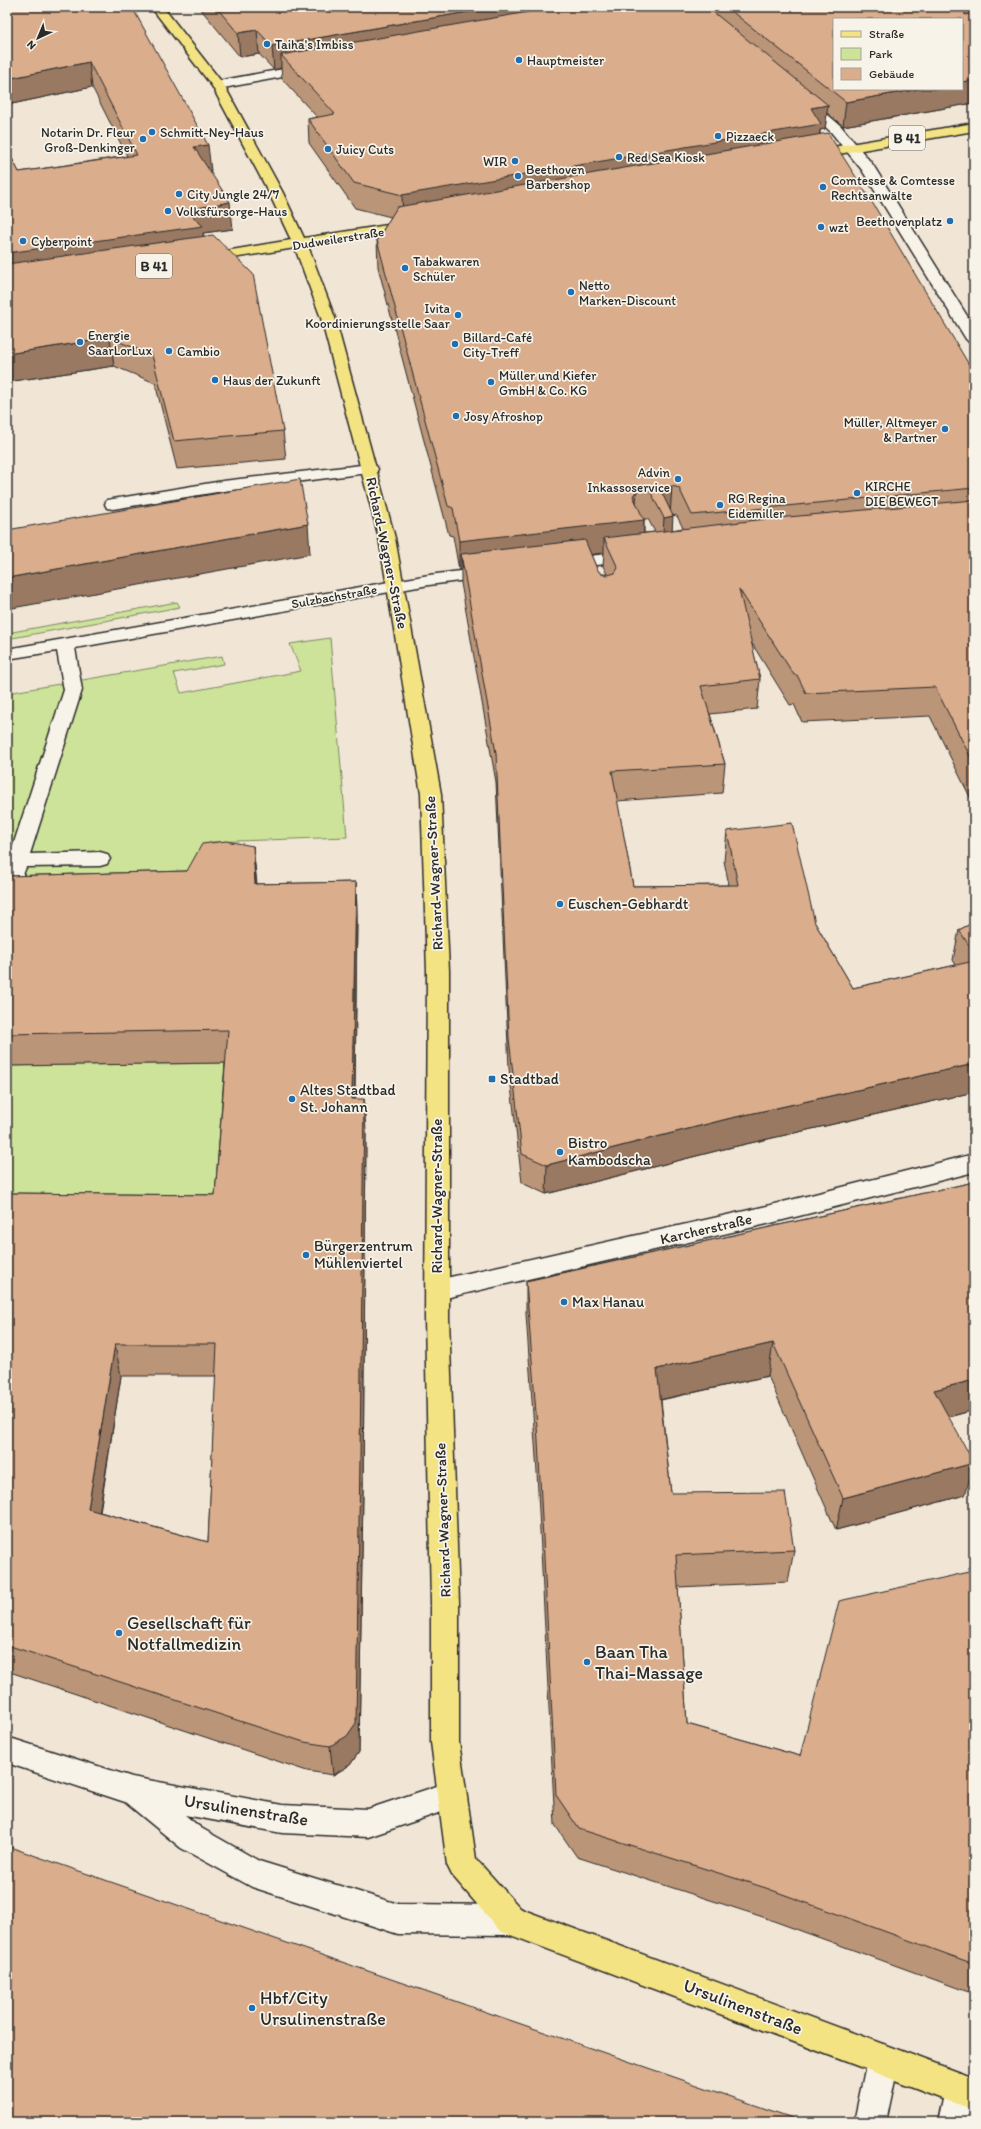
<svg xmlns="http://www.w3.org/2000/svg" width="981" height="2129" viewBox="0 0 981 2129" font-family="Itim,sans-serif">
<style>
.green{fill:#cde399;stroke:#7c8762}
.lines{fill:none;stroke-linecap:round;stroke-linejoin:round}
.minor-casing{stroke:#2b2b2b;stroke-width:3}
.major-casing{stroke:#2b2b2b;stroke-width:3}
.minor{fill:#f7f3e8;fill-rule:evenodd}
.major{fill:#f4e382;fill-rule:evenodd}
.wall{fill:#bb9578;stroke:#2b2b2b;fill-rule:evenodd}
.shaded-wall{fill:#997962;stroke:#2b2b2b}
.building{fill:#daad8c;stroke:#2b2b2b;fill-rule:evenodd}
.poi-dot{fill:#1f6fb2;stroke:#f7f3e8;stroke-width:1.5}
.labels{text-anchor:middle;stroke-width:3.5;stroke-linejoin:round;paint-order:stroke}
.far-poi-label{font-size:13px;fill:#2b2b2b;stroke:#f7f3e8;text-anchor:start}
.far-street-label{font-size:13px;fill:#2b2b2b;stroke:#f7f3e8}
.shield{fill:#f7f3e8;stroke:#686764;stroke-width:1}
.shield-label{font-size:14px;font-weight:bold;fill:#2b2b2b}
.street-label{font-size:15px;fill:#2b2b2b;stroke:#f7f3e8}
.poi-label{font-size:15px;fill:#2b2b2b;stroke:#f7f3e8;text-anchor:start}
.near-poi-label{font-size:18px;fill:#2b2b2b;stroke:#f7f3e8;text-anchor:start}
.near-street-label{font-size:18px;fill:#2b2b2b;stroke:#f7f3e8}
</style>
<rect width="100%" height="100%" fill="#f1e5d6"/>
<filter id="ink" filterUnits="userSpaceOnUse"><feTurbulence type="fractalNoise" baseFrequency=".025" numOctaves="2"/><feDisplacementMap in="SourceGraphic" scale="8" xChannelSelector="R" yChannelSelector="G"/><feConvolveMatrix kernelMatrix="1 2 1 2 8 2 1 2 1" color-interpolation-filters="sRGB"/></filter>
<g filter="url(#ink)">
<!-- green -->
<path class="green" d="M177 602 180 607 7 639V633Z
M330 638 347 837 210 842 212 876 7 908V693L222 656 224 664 174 673 181 693 301 671 290 644Z
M232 1063 220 1228 7 1225V1066Z"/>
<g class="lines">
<defs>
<path id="minor" d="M311 64 315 65 317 68 315 71 218 89 212 85 218 81Z
M803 97 808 98 841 126 873 165 974 327V344L969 342 966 339 862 170 831 132 797 101Z
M370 464 376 466 378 469 376 472 223 491 113 509 107 508 105 504 107 500 113 499 223 481Z
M633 551 639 552 642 556 639 560 563 569 557 568 554 564 557 560 563 559Z
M491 567 497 568 500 572 497 576 429 585 75 648 82 690 30 854 100 852 107 854 110 859 107 864 100 866 26 867 17 891 7 892V864L64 690 57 651 7 659V649L429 575Z
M974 1154V1172L767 1224 437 1300 428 1297 425 1290 428 1283 437 1280 767 1206Z
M7 1737 132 1777 282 1805 368 1809 452 1781 462 1785 466 1795 462 1805 368 1837 282 1833 185 1815 201 1828 259 1861 398 1904 511 1905 522 1909 526 1920 522 1931 511 1935 398 1934 252 1887 181 1848 125 1802 7 1763Z
M883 2044 894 2049 899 2060 886 2122H854L867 2060 872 2049Z
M961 2073 972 2078C978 2091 973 2108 970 2122H938L945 2089 950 2078Z"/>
<path id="major" d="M151 7H163L224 85 283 193 304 238 413 221 420 225 413 229 308 246 335 318 395 538 441 794 449 971V1318L459 1602V1742L476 1859 521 1909 974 2078V2110L500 1931 452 1875 447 1865 431 1742V1602L425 1318 427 971 421 794 379 538 321 318 295 248 202 263 197 262 195 259 197 256 202 255 291 240 269 193 212 86Z
M974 123V131L809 159 802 155 809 151Z"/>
</defs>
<!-- minor casing -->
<use href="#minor" class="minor-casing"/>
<!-- major casing -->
<use href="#major" class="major-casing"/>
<!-- minor -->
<use href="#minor" class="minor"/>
<!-- major -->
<use href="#major" class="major"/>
</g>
<!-- wall -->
<path class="wall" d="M132 7 211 171H210L233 229 203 233 204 237 283 431 286 459 177 469 155 383 114 366 7 382V149L19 172 127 156 92 87 7 105Z
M199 7H974V103L843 126 827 113 825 129 820 130V134L974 373V805L930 716 802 722 794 704 790 705 751 642 760 679 757 709 710 714 725 764 722 793 617 801 633 886 729 885 724 861 727 831 815 923 853 988 956 965 953 960 959 930 974 922V1092L724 1149 546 1194 522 1183 509 1068 496 782 461 583V570H459L453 536 449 535 378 267 377 240 391 217 355 208 309 143 308 119 317 117 282 79 281 68 274 70 259 54 240 57ZM672 515 677 516 683 528 672 530ZM644 519H648L655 532 644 533ZM604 553 603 566 607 574H601L597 569 591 555Z
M253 846 257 884 356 882 357 915 355 1099 366 1131 363 1489 359 1752 350 1765 333 1775 307 1771 7 1671V1193L215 1195 225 1063 7 1066V876L187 871ZM121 1376H216L208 1542 100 1512Z
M974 1182V1410L949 1417 965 1495 836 1530 768 1376 661 1400 671 1493 794 1550 788 1582 678 1587 687 1724 800 1756 974 1571V1994L760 1916 577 1857 555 1825 537 1472 526 1314V1281Z"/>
<!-- shaded-wall -->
<path class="shaded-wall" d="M496 7H628L281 55V68L274 70 272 46Z
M964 7H974V26L962 28Z
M257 30 259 54 240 57 238 33Z
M89 62 92 87 7 105V79Z
M974 80V103L843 126 846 102 919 89H962V82Z
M828 105 825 129 820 130 818 148 403 220 402 195 811 108Z
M208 145 211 171 197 173 194 147Z
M230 202 233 229 203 233 205 252 7 280V253L186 210Z
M110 338 114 366 7 382V354Z
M672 486 670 515 662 493 664 488Z
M637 490 635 518 644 520 643 549 604 538V553L463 570 461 554V570H459V541L633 496Z
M673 516 671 545 662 546 664 518Z
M308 524 310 554 7 609V578Z
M253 846 256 878 258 916 255 884Z
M356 882 357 915 354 1132 352 1099Z
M974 1064V1092L724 1149 546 1194 547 1165 727 1119Z
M364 1099 366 1131 363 1489 359 1752 350 1765 333 1775 330 1746Z
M773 1343 768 1376 654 1401 657 1369Z
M115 1344 121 1376 95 1539 88 1509Z
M974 1380V1410L926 1423 934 1390Z
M974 1463 965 1495 836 1530 843 1498Z"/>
<!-- building -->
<path class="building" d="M7 7H132L208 145 194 147 230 202 186 210 203 226 7 253V149L19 172 137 155 89 62 7 79Z
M216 7H496L272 46 257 30 238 33Z
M557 7H707L828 105 811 108 821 124 402 195 354 183 308 119 335 114 281 55Z
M726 7H964L965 15 974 13V80L962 82V19H834V89H919L846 102Z
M828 133 875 207 974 373V488L692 515 679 488 672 486 664 488 662 493 673 516 664 518 650 491 637 490 633 496 644 520 459 541 453 508 448 506 377 240 397 207Z
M213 235 253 274 283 431 174 441 152 355 110 338 7 354V264Z
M300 479 308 524 7 578V530Z
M974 500V764L935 687 806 693 797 675H794L739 589 760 679 701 686 725 764 612 771 633 886 738 885 727 831 792 823 815 923 853 988 974 961V1064L727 1119 547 1165 522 1154 509 1038 496 753 461 554 585 540 597 569 601 574 608 575 615 573 618 568 604 538 766 519Z
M226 841 253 846 255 884 356 882 352 1099H364L360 1458 356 1723 347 1736 330 1746 304 1742 7 1645V1193L215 1195 228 1030 7 1034V876L187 871 202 844ZM115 1344H217L208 1542 88 1509Z
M974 922V953L959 930Z
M974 1182V1380L934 1390 974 1463 843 1498 773 1343 657 1369 671 1493 785 1492 794 1550 676 1555 687 1724 800 1756 839 1601 974 1571V1964L766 1888 579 1829 556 1795 538 1440 526 1281Z
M7 1846 56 1863 804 2122H7Z"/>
</g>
<!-- markers -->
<g class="poi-dot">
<circle cx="267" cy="44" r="4"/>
<circle cx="519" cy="60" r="4"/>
<circle cx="152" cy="132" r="4"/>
<circle cx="718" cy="136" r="4"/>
<circle cx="143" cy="139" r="4"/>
<circle cx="328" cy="149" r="4"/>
<circle cx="619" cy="157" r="4"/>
<circle cx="515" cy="161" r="4"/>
<circle cx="518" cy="176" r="4"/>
<circle cx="823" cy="187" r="4"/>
<circle cx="179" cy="194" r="4"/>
<circle cx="168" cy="211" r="4"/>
<circle cx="950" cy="221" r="4"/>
<circle cx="821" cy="227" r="4"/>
<circle cx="23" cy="241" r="4"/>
<circle cx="405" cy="268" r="4"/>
<circle cx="571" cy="292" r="4"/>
<circle cx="458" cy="315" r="4"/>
<circle cx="80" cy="342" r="4"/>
<circle cx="455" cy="344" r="4"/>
<circle cx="169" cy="351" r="4"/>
<circle cx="215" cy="380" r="4"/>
<circle cx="491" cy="382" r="4"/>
<circle cx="456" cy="416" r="4"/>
<circle cx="945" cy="429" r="4"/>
<circle cx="678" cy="479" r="4"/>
<circle cx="857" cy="493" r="4"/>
<circle cx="720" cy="505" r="4"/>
<circle cx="560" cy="904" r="4"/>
<rect x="488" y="1075" width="8" height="8" rx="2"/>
<circle cx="292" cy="1099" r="4"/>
<circle cx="560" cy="1152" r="4"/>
<circle cx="306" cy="1255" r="4"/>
<circle cx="564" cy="1302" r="4"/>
<circle cx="119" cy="1633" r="4"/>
<circle cx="587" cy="1662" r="4"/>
<circle cx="252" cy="2008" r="4"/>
</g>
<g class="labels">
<!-- far-poi labels -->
<g class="far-poi-label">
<text x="275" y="49">Taiha's Imbiss</text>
<text x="527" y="65">Hauptmeister</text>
<text x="135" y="137" text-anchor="end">Notarin Dr. Fleur<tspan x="135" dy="15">Groß-Denkinger</tspan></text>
<text x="160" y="137">Schmitt-Ney-Haus</text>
<text x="726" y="141">Pizzaeck</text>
<text x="336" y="154">Juicy Cuts</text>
<text x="627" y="162">Red Sea Kiosk</text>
<text x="507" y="166" text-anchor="end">WIR</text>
<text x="526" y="174">Beethoven<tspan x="526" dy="15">Barbershop</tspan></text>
<text x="831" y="185">Comtesse &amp; Comtesse<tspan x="831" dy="15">Rechtsanwälte</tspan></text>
<text x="187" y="199">City Jungle 24/7</text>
<text x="176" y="216">Volksfürsorge-Haus</text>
<text x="942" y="226" text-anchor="end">Beethovenplatz</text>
<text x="829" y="232">wzt</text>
<text x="31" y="246">Cyberpoint</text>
<text x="413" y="266">Tabakwaren<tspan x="413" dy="15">Schüler</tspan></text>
<text x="579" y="290">Netto<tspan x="579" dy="15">Marken-Discount</tspan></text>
<text x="450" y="313" text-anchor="end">Ivita<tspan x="450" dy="15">Koordinierungsstelle Saar</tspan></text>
<text x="88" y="340">Energie<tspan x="88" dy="15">SaarLorLux</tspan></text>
<text x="463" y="342">Billard-Café<tspan x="463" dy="15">City-Treff</tspan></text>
<text x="177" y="356">Cambio</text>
<text x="499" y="380">Müller und Kiefer<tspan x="499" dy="15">GmbH &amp; Co. KG</tspan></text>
<text x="223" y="385">Haus der Zukunft</text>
<text x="464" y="421">Josy Afroshop</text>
<text x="937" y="427" text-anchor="end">Müller, Altmeyer<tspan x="937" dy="15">&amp; Partner</tspan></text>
<text x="670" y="477" text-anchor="end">Advin<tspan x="670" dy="15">Inkassoservice</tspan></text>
<text x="865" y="491">KIRCHE<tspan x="865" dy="15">DIE BEWEGT</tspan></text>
<text x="728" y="503">RG Regina<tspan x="728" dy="15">Eidemiller</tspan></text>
</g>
<!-- far-street labels -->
<g class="far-street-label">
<text transform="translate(338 238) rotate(-9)" y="5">Dudweilerstraße</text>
<text transform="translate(334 596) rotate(-10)" y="5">Sulzbachstraße</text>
</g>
<!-- shield labels -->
<g class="shield">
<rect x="889" y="126" width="36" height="24" rx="3"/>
<rect x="136" y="254" width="36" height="24" rx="3"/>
</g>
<g class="shield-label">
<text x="907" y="143">B 41</text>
<text x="154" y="271">B 41</text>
</g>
<!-- street labels -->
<g class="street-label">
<text transform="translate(387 553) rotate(78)" y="5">Richard-Wagner-Straße</text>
<text transform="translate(434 873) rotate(-93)" y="5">Richard-Wagner-Straße</text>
<text transform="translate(437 1196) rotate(-90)" y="5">Richard-Wagner-Straße</text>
<text transform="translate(706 1229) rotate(-13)" y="5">Karcherstraße</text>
<text transform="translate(443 1520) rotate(-92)" y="5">Richard-Wagner-Straße</text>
</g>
<!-- poi labels -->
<g class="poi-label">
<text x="568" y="909">Euschen-Gebhardt</text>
<text x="500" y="1084">Stadtbad</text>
<text x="300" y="1095">Altes Stadtbad<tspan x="300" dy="17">St. Johann</tspan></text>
<text x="568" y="1148">Bistro<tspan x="568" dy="17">Kambodscha</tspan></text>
<text x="314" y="1251">Bürgerzentrum<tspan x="314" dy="17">Mühlenviertel</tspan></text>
<text x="572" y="1307">Max Hanau</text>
</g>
<!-- near-poi labels -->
<g class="near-poi-label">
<text x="127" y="1629">Gesellschaft für<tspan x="127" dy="21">Notfallmedizin</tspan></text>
<text x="595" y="1658">Baan Tha<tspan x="595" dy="21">Thai-Massage</tspan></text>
<text x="260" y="2004">Hbf/City<tspan x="260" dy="21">Ursulinenstraße</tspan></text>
</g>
<!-- near-street labels -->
<g class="near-street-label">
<text transform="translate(246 1810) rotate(9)" y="6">Ursulinenstraße</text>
<text transform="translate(743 2007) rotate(21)" y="6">Ursulinenstraße</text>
</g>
</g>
<!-- margin -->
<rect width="981" height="2129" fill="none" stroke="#f7f3e8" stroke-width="24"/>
<rect x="12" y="12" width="957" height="2105" fill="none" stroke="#2b2b2b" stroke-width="1.5" filter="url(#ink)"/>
<!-- legend -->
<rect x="833" y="18" width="130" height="72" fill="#f7f3e8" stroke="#a5a39c"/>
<rect x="841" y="31" width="20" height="6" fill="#f4e382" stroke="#a5a39c"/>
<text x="869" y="38" font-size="12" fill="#2b2b2b">Straße</text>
<rect x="841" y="48" width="20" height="12" fill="#cde399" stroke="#a5a39c"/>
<text x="869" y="58" font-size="12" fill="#2b2b2b">Park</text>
<rect x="841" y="68" width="20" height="12" fill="#daad8c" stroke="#a5a39c"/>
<text x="869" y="78" font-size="12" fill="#2b2b2b">Gebäude</text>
<!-- north arrow -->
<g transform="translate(38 38) rotate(224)" stroke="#f7f3e8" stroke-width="3" paint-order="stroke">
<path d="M0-3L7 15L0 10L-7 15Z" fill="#2b2b2b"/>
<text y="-6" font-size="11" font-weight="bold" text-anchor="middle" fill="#2b2b2b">N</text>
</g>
</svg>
